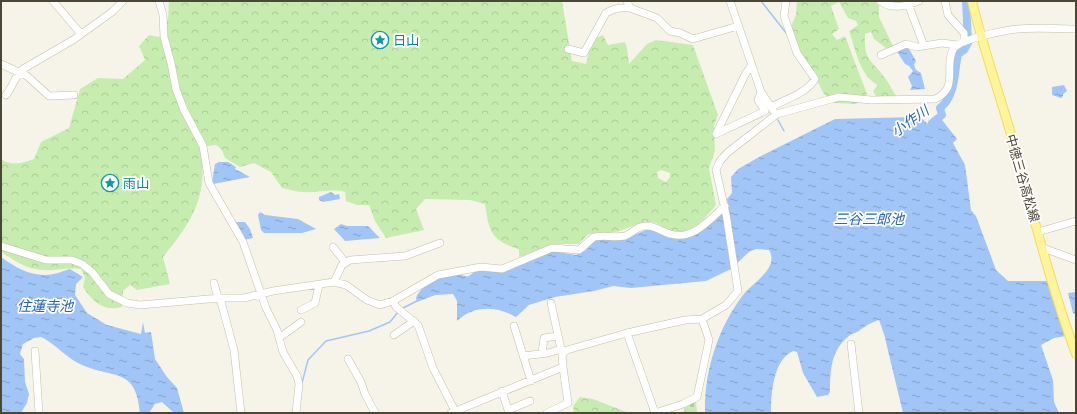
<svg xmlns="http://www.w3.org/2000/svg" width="1077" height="414" viewBox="0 0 1077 414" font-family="Karla,'Noto Sans JP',sans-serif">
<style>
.forest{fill:url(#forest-crowns);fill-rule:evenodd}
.cemetery{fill:url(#cemetery-stones)}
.water{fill:url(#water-ripples)}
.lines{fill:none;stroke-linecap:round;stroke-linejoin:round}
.stream{stroke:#a1c5f7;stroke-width:1.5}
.river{stroke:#a1c5f7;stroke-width:8}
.minor-casing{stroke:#c2beaa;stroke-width:8}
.major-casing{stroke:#efdd5e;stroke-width:10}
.minor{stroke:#fff;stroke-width:7}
.major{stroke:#fff499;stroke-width:8}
.labels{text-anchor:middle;stroke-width:3.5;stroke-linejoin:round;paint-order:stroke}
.culture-label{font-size:13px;fill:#0d838f;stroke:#fff;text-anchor:start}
.street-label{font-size:13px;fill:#4b4636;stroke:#fff}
.water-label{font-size:14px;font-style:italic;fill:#2464c2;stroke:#fff}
</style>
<defs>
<pattern id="forest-crowns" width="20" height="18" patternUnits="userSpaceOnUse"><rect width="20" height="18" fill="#c6edaf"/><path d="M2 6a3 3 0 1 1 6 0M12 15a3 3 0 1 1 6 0" fill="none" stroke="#accd97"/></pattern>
<pattern id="cemetery-stones" width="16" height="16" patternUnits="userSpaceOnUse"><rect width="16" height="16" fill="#c6edaf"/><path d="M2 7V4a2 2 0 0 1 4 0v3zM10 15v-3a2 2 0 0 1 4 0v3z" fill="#accd97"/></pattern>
<pattern id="water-ripples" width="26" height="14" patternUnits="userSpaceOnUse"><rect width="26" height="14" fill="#a1c5f7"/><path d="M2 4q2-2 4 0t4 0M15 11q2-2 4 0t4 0" fill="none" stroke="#85a2c9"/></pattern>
</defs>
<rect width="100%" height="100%" fill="#f6f4e9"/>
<!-- forest -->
<path class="forest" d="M169 1H562L572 61 586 64 592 40 603 35 608 45 625 42 627 48 629 64 647 44 656 40 693 45 718 115 714 125 715 151 709 168 716 205C705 219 687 239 667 230 660 227 660 223 651 222 639 221 627 230 615 232 607 234 599 231 590 234 586 235 582 241 579 244H553L519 257V249C491 241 489 231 485 204L470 200 425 199 416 209 424 230 386 238 375 221 369 205H357L346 201 345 192C332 188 317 193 304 192 296 192 289 189 282 188L271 172 254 163 240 167 225 158 222 150 216 145 199 147C211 193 191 223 163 257L170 284 137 290 130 285 123 291 122 307C104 312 93 302 83 287L85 278 81 269C68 267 56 271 43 270 27 270 14 260 1 252V159C12 167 22 163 34 159L41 142 69 128 80 89 98 78 123 79 145 60 139 46 149 35 159 37 168 19ZM661 170 670 173V177L666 182 658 178 657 172Z
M797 1H875L879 4V17L893 46 887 49 874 39 871 32 865 34C864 61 870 58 885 78 889 83 892 90 896 96L877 98 873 91 878 85C860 77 855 48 849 31L858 25 856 21 848 18 839 2 831 6 839 29 832 34 837 40 845 36 867 94 856 104 835 103 824 94 818 83 816 73 802 58 791 26 796 15Z
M580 397 593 399 629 413H574L573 406Z"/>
<!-- cemetery -->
<path class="cemetery" d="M696 400 697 413H685L683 406Z"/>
<!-- water -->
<path class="water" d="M904 47H908L916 61 914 65 916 70 921 73 925 89 910 90 912 86 908 77 913 71 909 66 905 64 896 50Z
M1064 85 1067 91 1063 94V96L1061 98 1052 95V87Z
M939 116 957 139 953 143 965 165 971 210 976 216 996 270 1008 281H1050L1066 336 1054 338 1041 345 1053 380 1054 402 1059 413H903L884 334 879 320C870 323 867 325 860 330 857 333 852 333 849 336 831 350 830 370 830 392L828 395 817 397 803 373 797 352 793 351C773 360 771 394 771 413H705C704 371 718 328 743 295 752 283 780 268 769 250L756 249 749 252 731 269 706 281 631 288 613 286 594 291 555 297 529 305 516 317C496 306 474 305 457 321V301L453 294 435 295 417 302 416 298C421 285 440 275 454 274 460 274 464 277 469 276L477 270 482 269 495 272 553 251 576 255 586 250 595 240 625 239 648 229 682 238 720 214 724 215 728 213 727 199 732 193 731 177 738 169 761 156 835 119 916 117 921 118 928 124Z
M219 162H228L236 167 235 169 250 177 213 184 212 182 215 164Z
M331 192 335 195 339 194 340 199 323 202 319 200V197Z
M260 212 265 215 298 219 316 229 302 233H264L261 230 258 215Z
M235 222H245L250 229 253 238 244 240Z
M341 224 347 226H368L380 238 345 241 334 229Z
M1 257C19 270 36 279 58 273 62 272 65 270 70 269L83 277 76 284 75 295 87 313 107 325 141 334 143 322 145 333 151 332 155 359 167 377 177 388 184 413H174L162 402 155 404 149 413H140C136 367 114 379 82 365 67 359 56 344 41 337L34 338 23 344 20 354 24 359 25 382 29 394 27 403 21 413H1Z
M1076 292V315L1073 313 1068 293Z"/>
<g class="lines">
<!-- stream -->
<path class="stream" d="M761 1 787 34
M778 120 784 131
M403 308 417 301
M302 383 308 360 326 341 369 331 390 322 398 312"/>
<!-- river -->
<path class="river" d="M932 123 942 115 940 108C956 96 954 72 958 54L964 50 968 43 966 1"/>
<defs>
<path id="minor" d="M53 1 81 34
M159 1 163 15 164 37 171 63 176 89 184 110 203 146 209 183 243 242 266 308 277 330 283 352 297 376 299 384 296 413
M627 1 630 8 657 18 670 31 680 33 693 39 738 26
M730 1 761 92 773 110
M880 1C893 10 905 6 919 1
M907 1 924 46
M945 1 948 15 964 33V42
M568 49 584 53 606 13C614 8 621 7 630 8
M881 55 906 44 917 47 942 43 957 45
M1 64 27 76 49 96 74 95
M751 66 746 73 716 134 765 111 758 100 761 92
M6 95C13 87 15 75 23 69L73 40 112 12 123 1
M771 107C784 100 807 93 815 79L797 53 784 16 786 1
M1038 232 1076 221
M1 246 46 260H72L82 264 92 272 109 294 127 303 140 305 220 298H244L273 291 334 282 346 285 367 300 380 305 393 301 438 275 481 267 502 269 552 248 579 250 594 237C605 235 615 238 625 236 633 233 638 225 647 226 656 226 662 232 670 234 693 241 710 219 725 206
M333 247 345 262
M1043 248 1076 260
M334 282 342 265 350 260 405 256 440 243
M214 283 218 298
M220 298 234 350 241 413
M393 301 396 307 418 325 433 368 455 411
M551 303 561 349 564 352
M301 310 315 303 319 285
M514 326 531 381
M627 333 655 413 683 404 697 397 709 340 702 319
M394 335 414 321
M279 338 301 322
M851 344 859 413
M35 351 39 413
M542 353 544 338 558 336
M523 356 548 353 561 349
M348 359 361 382 365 394 375 413
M502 391 509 413
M508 410 530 401
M451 413 563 367 562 354 567 350 627 333 685 320 702 319 726 305 738 291 726 214 716 170 720 161 727 153 777 114 839 97 871 100 935 99C960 88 943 65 954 48 961 39 1006 30 1018 29 1037 27 1057 29 1076 29
M547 413 568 403 563 367"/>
<path id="major" d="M972 1C983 48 999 92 1012 138 1032 210 1050 284 1076 354"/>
</defs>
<!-- minor casing -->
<use href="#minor" class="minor-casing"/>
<!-- major casing -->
<use href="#major" class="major-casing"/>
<!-- minor -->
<use href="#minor" class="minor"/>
<!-- major -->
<use href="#major" class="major"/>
</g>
<!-- icons -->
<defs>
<symbol id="sight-ring" viewBox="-11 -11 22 22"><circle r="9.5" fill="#fff" stroke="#0f9aa8" stroke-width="1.5"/><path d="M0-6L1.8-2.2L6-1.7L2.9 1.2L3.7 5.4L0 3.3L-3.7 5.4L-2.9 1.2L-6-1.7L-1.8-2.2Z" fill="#0f9aa8"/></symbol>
</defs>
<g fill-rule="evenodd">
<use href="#sight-ring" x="370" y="30" width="20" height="20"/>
<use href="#sight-ring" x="100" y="173" width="20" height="20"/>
</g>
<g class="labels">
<!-- culture labels -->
<g class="culture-label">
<text x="393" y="45">日山</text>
<text x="123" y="188">雨山</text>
</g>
<!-- street labels -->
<g class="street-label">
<text transform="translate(1023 178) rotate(74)" y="5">中徳三谷高松線</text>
</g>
<!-- water labels -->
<g class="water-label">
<text transform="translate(910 121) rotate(-35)" y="5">小作川</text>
<text x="869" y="224">三谷三郎池</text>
<text x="45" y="311">住蓮寺池</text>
</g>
</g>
<!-- border -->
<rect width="1077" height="414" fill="none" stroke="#4b4636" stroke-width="4"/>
</svg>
